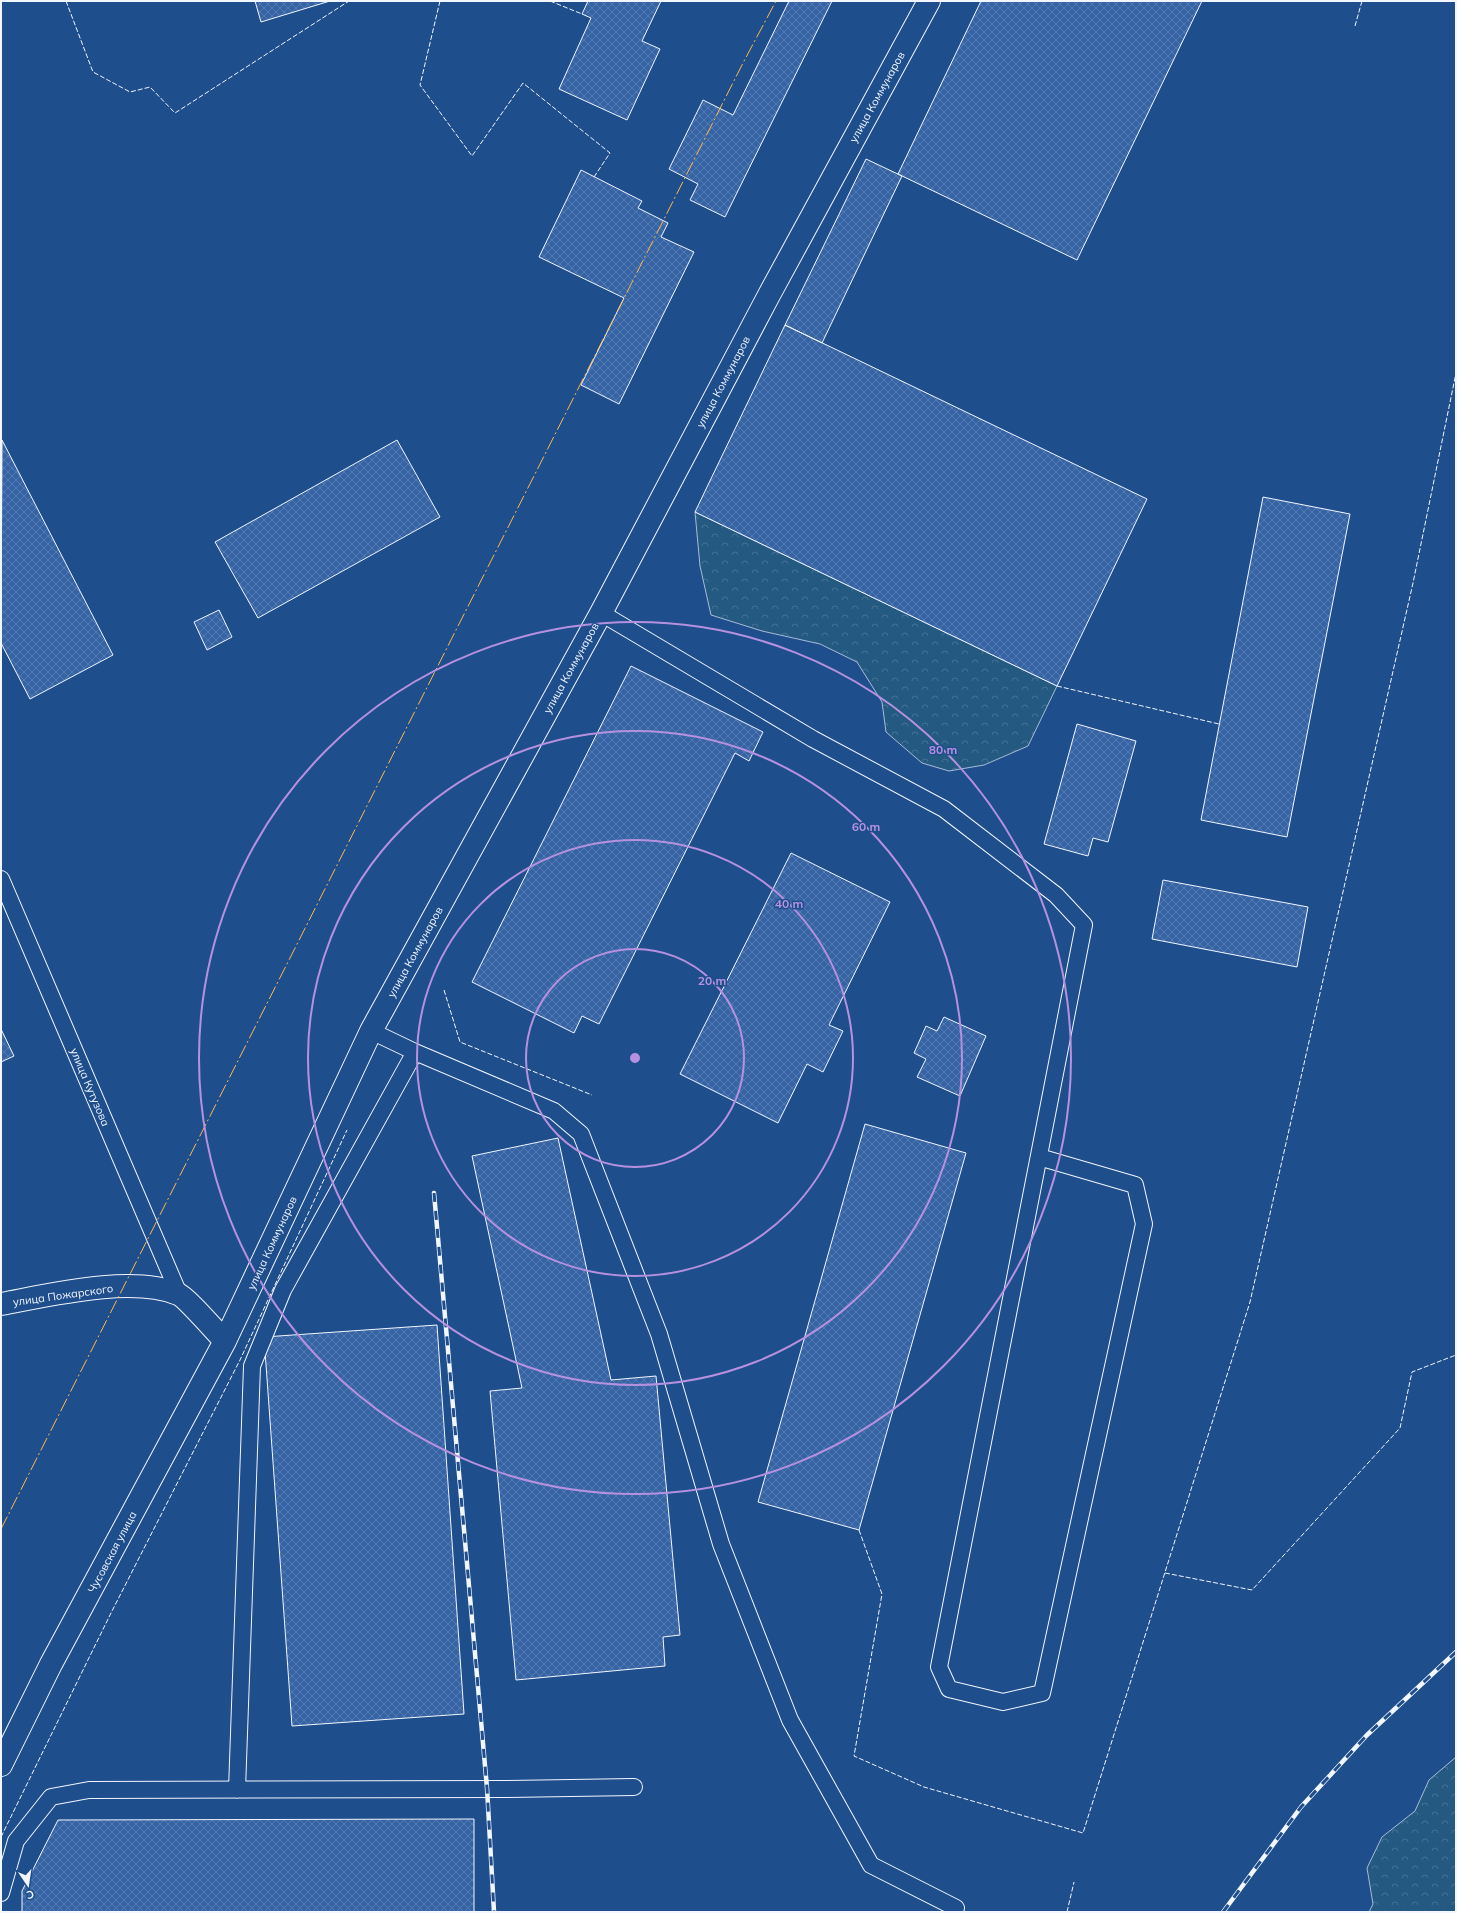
<svg xmlns="http://www.w3.org/2000/svg" width="1457" height="1913" viewBox="0 0 1457 1913" font-family="Mulish,sans-serif">
<style>
.forest{fill:url(#forest-crowns);stroke:#a8bbd7}
.building{fill:url(#building-cross-hatch);stroke:#f2f6ff}
.lines{fill:none;stroke-linecap:round;stroke-linejoin:round}
.lane-casing{stroke:#f2f6ff;stroke-width:18}
.secondary-casing{stroke:#f2f6ff;stroke-width:24}
.lane{stroke:#1f4e8c;stroke-width:16}
.secondary{stroke:#1f4e8c;stroke-width:22}
.rail-casing{stroke:#f2f6ff;stroke-width:4.5}
.rail{stroke:#1f4e8c;stroke-width:3;stroke-dasharray:9;stroke-linecap:butt}
.fence{stroke:#f2f6ff;stroke-width:1;stroke-dasharray:5 2;stroke-linecap:butt}
.power{stroke:#ffb74d;stroke-width:1;stroke-dasharray:14 3 2 3;stroke-linecap:butt}
.ring{fill:none;stroke:#b691df;stroke-width:2}
.labels{text-anchor:middle;stroke-width:3;stroke-linejoin:round;paint-order:stroke}
.street-label{font-size:11px;fill:#f2f6ff;stroke:#1f4e8c}
.centre{fill:#b691df;stroke:#1f4e8c;stroke-width:2}
.ring-label{font-size:12px;text-anchor:middle;font-weight:bold;fill:#b691df;stroke:#1f4e8c;stroke-width:3;stroke-linejoin:round;paint-order:stroke}
</style>
<defs>
<pattern id="forest-crowns" width="20" height="18" patternUnits="userSpaceOnUse"><rect width="20" height="18" fill="#245a82"/><path d="M2 6a3 3 0 1 1 6 0M12 15a3 3 0 1 1 6 0" fill="none" stroke="#447295"/></pattern>
<pattern id="building-cross-hatch" width="8" height="8" patternUnits="userSpaceOnUse"><rect width="8" height="8" fill="#3563a3"/><path d="M0 0l8 8M0 8l8-8" fill="none" stroke="#537ab1"/></pattern>
</defs>
<rect width="100%" height="100%" fill="#1f4e8c"/>
<!-- forest -->
<path class="forest" d="M695 512 1057 686 1028 746 984 765 949 771 922 763 886 732 882 702 857 662 820 644 762 631 711 615 700 566Z
M1456 1757V1912H1369L1373 1904 1367 1868 1382 1837 1415 1811 1429 1780Z"/>
<!-- building -->
<path class="building" d="M255 1H330L261 22Z
M588 1H661L642 41 660 49 627 120 559 89 591 18 582 14Z
M789 1H832L725 217 690 200 698 184 669 169 703 100 733 115Z
M981 1H1202L1077 260 898 174Z
M866 159 902 176 822 343 785 325Z
M581 170 642 201 638 208 668 223 661 237 694 252 619 404 581 385 624 298 539 257Z
M785 325 1147 499 1057 686 695 512Z
M2 440 113 655 30 699 1 643Z
M397 440 440 517 258 618 215 542Z
M1263 497 1350 514 1287 837 1201 820Z
M219 610 232 637 207 650 194 622Z
M631 666 763 732 749 761 735 753 599 1024 582 1016 574 1033 472 982Z
M1077 724 1136 741 1108 842 1093 838 1088 856 1044 844Z
M791 853 890 902 829 1025 843 1031 823 1072 807 1064 778 1123 680 1074Z
M1163 880 1308 907 1297 967 1152 939Z
M944 1017 986 1036 960 1096 917 1077 926 1059 914 1053 926 1026 937 1031Z
M1 1029 14 1056 1 1062Z
M865 1124 966 1153 859 1530 758 1502Z
M558 1138 611 1380 656 1376 680 1635 663 1637 665 1666 516 1680 490 1391 522 1388 472 1156Z
M437 1325 464 1714 292 1726 264 1337Z
M474 1819V1912H22V1891L58 1820Z"/>
<g class="lines">
<defs>
<path id="lane" d="M601 613 813 739 944 809 1056 895 1084 925 939 1667 949 1689 1003 1702 1042 1693 1144 1224 1135 1185 1039 1157
M1 879 179 1294
M371 1031 415 1052 554 1111 581 1134 659 1334 721 1544 790 1720 871 1865 956 1908
M237 1790 252 1366 283 1290 415 1052
M1 1893 16 1841 51 1797 89 1790 503 1789 634 1787"/>
<path id="secondary" d="M1 1304C50 1295 132 1275 178 1294 186 1297 217 1333 225 1341
M1 1765 51 1664 225 1341 371 1031 601 613 769 295 929 1"/>
</defs>
<!-- lane casing -->
<use href="#lane" class="lane-casing"/>
<!-- secondary casing -->
<use href="#secondary" class="secondary-casing"/>
<!-- lane -->
<use href="#lane" class="lane"/>
<!-- secondary -->
<use href="#secondary" class="secondary"/>
<defs>
<path id="rail" d="M434 1193 487 1788 494 1912
M1223 1912 1301 1807 1367 1735 1456 1652"/>
</defs>
<!-- rail casing -->
<use href="#rail" class="rail-casing"/>
<!-- rail -->
<use href="#rail" class="rail"/>
<!-- fence -->
<path class="fence" d="M66 1 93 72 130 92 150 87 175 113 349 1
M440 1 420 85 472 156 523 83 610 153 594 177
M550 1 582 14
M1355 26 1362 1
M1057 686 1219 724
M444 990 460 1042 592 1095
M859 1530 882 1594 854 1756 924 1787 1083 1833 1250 1302 1413 583 1456 373
M1165 1573 1252 1590 1400 1428 1412 1372 1456 1355
M1 1837 112 1611 240 1360 347 1130
M1067 1912 1074 1882"/>
<!-- power -->
<path class="power" d="M1 1529 743 63 776 1"/>
</g>
<!-- distance rings -->
<g class="ring">
<circle cx="635" cy="1058" r="109"/>
<circle cx="635" cy="1058" r="218"/>
<circle cx="635" cy="1058" r="327"/>
<circle cx="635" cy="1058" r="436"/>
</g>
<g class="labels">
<!-- street labels -->
<g class="street-label">
<text transform="translate(877 97) rotate(-61)" y="4">улица Коммунаров</text>
<text transform="translate(723 382) rotate(-62)" y="4">улица Коммунаров</text>
<text transform="translate(571 668) rotate(-61)" y="4">улица Коммунаров</text>
<text transform="translate(415 952) rotate(-61)" y="4">улица Коммунаров</text>
<text transform="translate(90 1087) rotate(67)" y="4">улица Кутузова</text>
<text transform="translate(272 1243) rotate(-65)" y="4">улица Коммунаров</text>
<text transform="translate(63 1295) rotate(-8)" y="4">улица Пожарского</text>
<text transform="translate(112 1552) rotate(-62)" y="4">Чусовская улица</text>
</g>
</g>
<circle cx="635" cy="1058" r="6" class="centre"/>
<g class="ring-label">
<text x="943" y="754">80 m</text>
<text x="866" y="831">60 m</text>
<text x="789" y="908">40 m</text>
<text x="712" y="985">20 m</text>
</g>
<!-- border -->
<rect width="1457" height="1913" fill="none" stroke="#f2f6ff" stroke-width="4"/>
<!-- north arrow -->
<g transform="translate(28 1885) rotate(167)" stroke="#1f4e8c" stroke-width="3" paint-order="stroke">
<path d="M0-3L7 15L0 10L-7 15Z" fill="#f2f6ff"/>
<text y="-6" font-size="11" font-weight="bold" text-anchor="middle" fill="#f2f6ff">С</text>
</g>
</svg>
